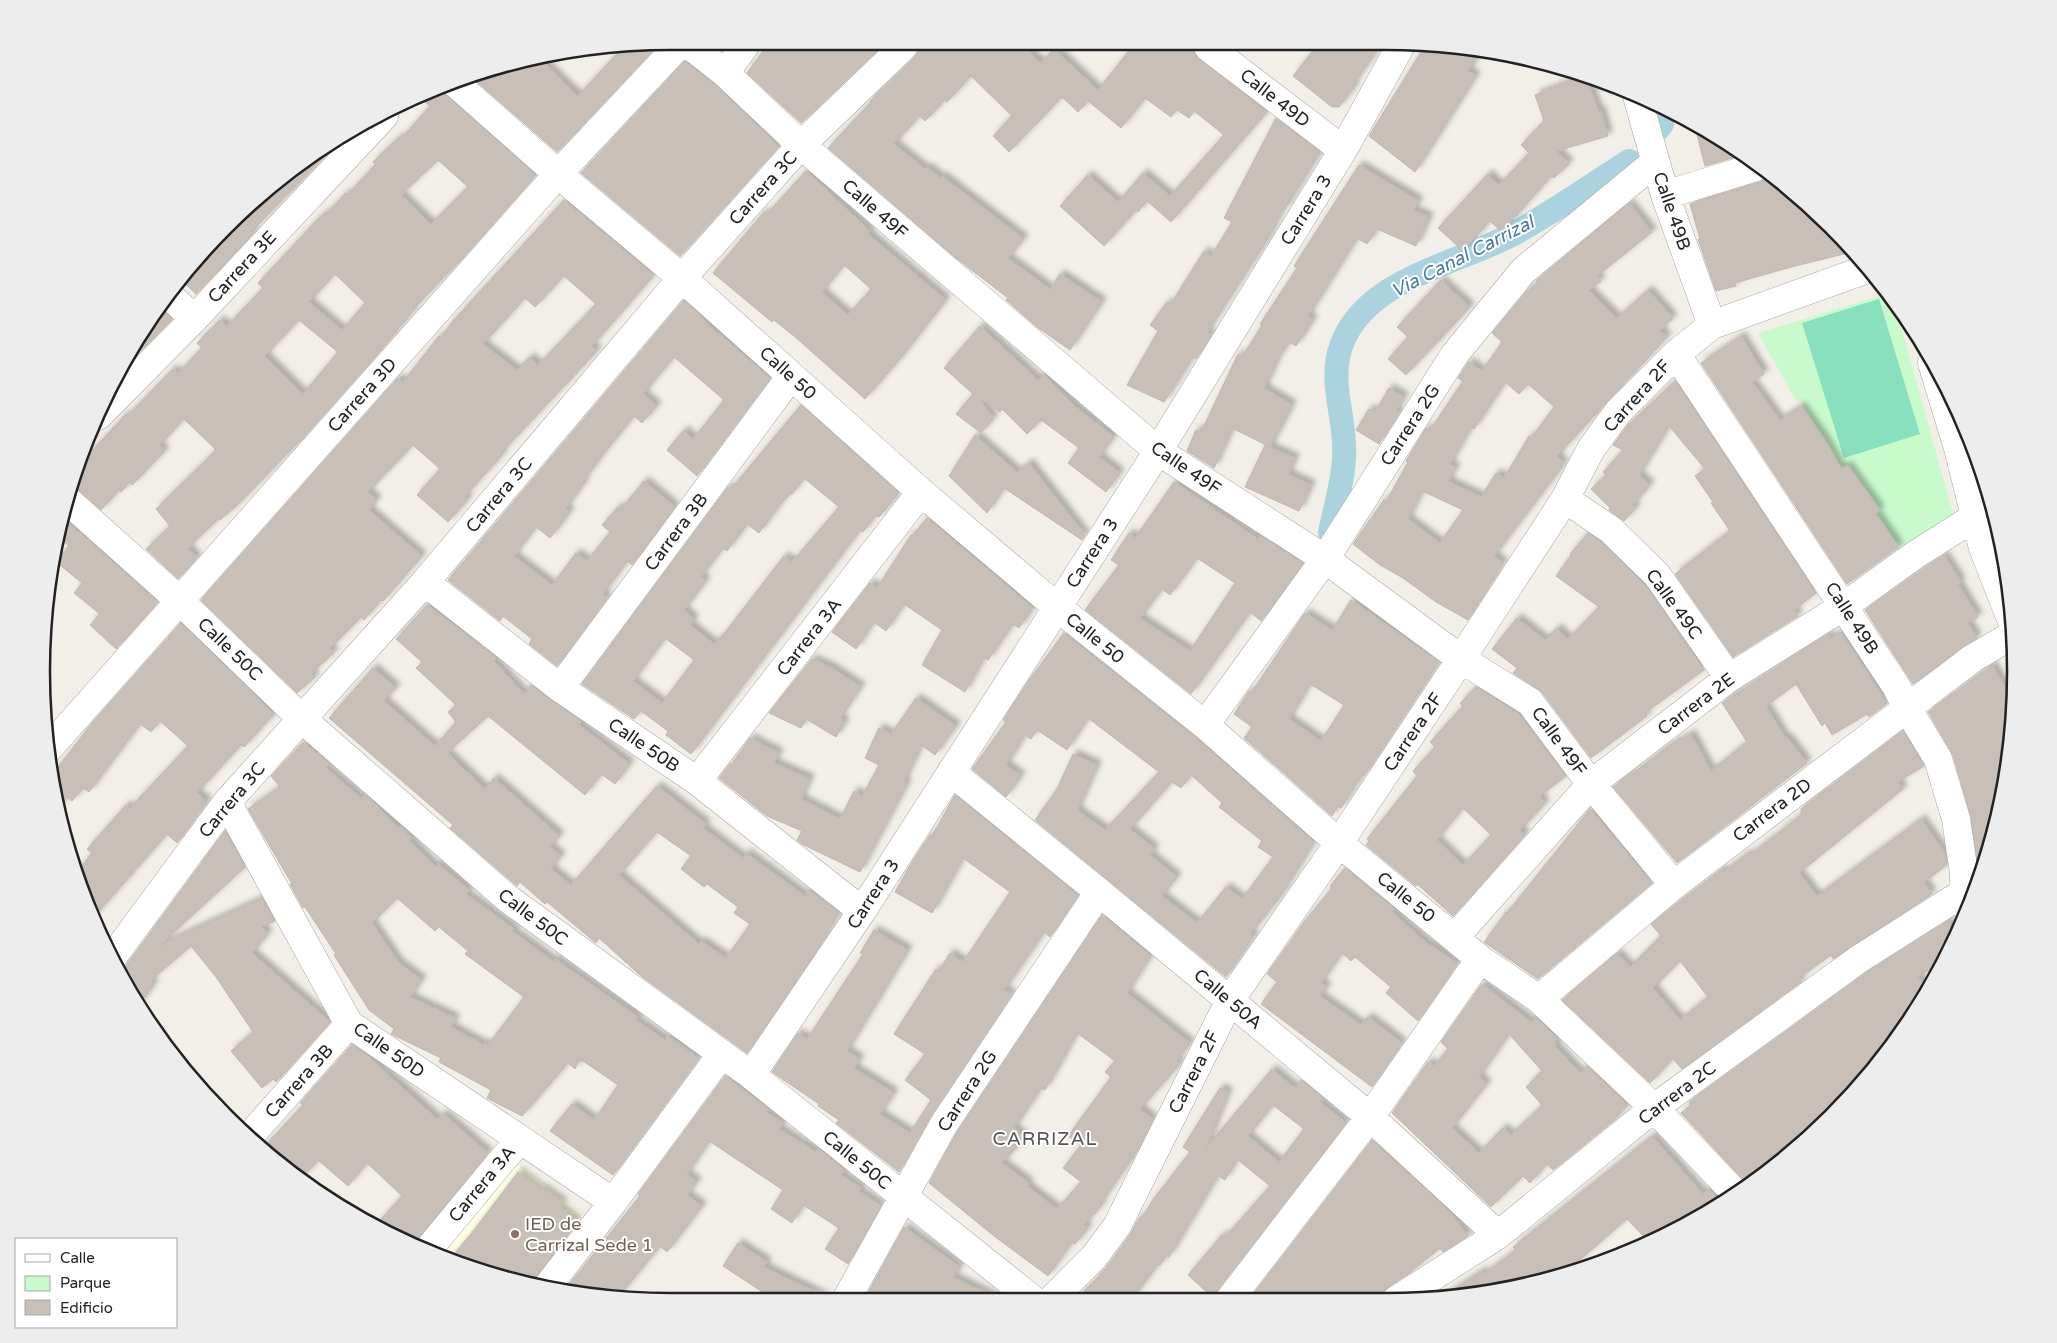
<svg xmlns="http://www.w3.org/2000/svg" width="2057" height="1343" viewBox="0 0 2057 1343" font-family="'Varela Round',sans-serif">
<style>
.education{fill:#ffffe5}
.park{fill:#c8facc}
.pitch{fill:#88e0be}
.lines{fill:none;stroke-linecap:round;stroke-linejoin:round}
.canal{stroke:#aad3df;stroke-width:24}
.building{fill:#c7bfb8;stroke:#c4b6ab;fill-rule:evenodd;filter:url(#shadow)}
.minor-casing{stroke:#a9a9a9;stroke-width:29}
.minor{stroke:#fff;stroke-width:28}
.education-dot{fill:#8d6e63;stroke:#fff;stroke-width:2}
.labels{text-anchor:middle;stroke-width:4;stroke-linejoin:round;paint-order:stroke}
.street-label{font-size:18px;fill:#222;stroke:#fff}
.education-label{font-size:18px;fill:#785e54;stroke:#fff;text-anchor:start}
.water-label{font-size:19px;font-style:italic;fill:#4a7aab;stroke:#fff}
.neighbourhood-label{font-size:19px;letter-spacing:1px;fill:#555;stroke:#fff}
.rim{fill:none;stroke:#222;stroke-width:2.5}
</style>
<defs>
<filter id="shadow"><feDropShadow dx="4.5" dy="-4.5" stdDeviation="2.5" flood-color="#0004"/></filter>
</defs>
<rect width="100%" height="100%" fill="#f2efe9"/>
<!-- education -->
<path class="education" d="M516 1164 586 1216 533 1283 469 1268 458 1264 445 1252Z"/>
<!-- park -->
<path class="park" d="M1889 293 1894 302 1954 517 1902 552 1877 514 1881 510 1849 465 1841 467 1801 401H1796L1758 333Z"/>
<!-- pitch -->
<path class="pitch" d="M1879 299 1920 434 1844 458 1802 323Z"/>
<g class="lines">
<!-- canal -->
<path class="canal" d="M1658 129 1662 124 1661 105
M1330 532C1335 508 1343 482 1344 458 1347 422 1330 389 1339 353 1359 278 1459 265 1517 232 1556 210 1592 185 1629 161"/>
</g>
<!-- building -->
<path class="building" d="M623 47H656L557 152 469 75 539 58 578 96Z
M766 47H881L801 123 747 73Z
M918 47H1024L1041 63 1054 49 1098 90 1132 47H1193L1194 53 1199 59 1267 112 1171 222 1147 201 1138 212 1136 210 1104 246 1060 206 1088 175 1118 202 1143 173 1170 196 1224 135 1194 111 1189 118 1177 110 1171 117 1145 98 1121 128 1088 101 1091 98 1078 112 1062 97 1009 152 993 136 1012 116 971 76 947 102 945 100 925 121 920 116 894 144 925 169 927 167 941 178 942 176 1024 239 1008 258 1050 289 1060 274 1102 302 1070 350 1037 327 1006 300 1008 298 956 258 828 148 871 102 870 101 914 58 918 52Z
M1316 47H1379L1353 85 1355 86 1339 107H1332L1293 76Z
M1424 47H1468L1482 49 1468 71 1476 76 1415 172 1369 136Z
M685 61 715 85 779 146 680 256 581 173Z
M1585 76 1599 112 1601 111 1608 136 1557 151 1569 164 1554 178 1551 176 1502 232 1490 221 1463 251 1438 228 1488 174 1499 185 1529 153 1521 145 1544 121 1535 95Z
M440 89 536 175 461 260 413 309 414 310 375 357 300 441 235 507 220 520 219 518 188 548 197 558 178 579 146 549 170 526 156 509 215 451V449L184 419 159 446 165 451 132 485 130 482 121 492 119 490 101 510 71 484 78 466 126 414 127 416 173 369 178 373 202 348 197 343 220 320 227 326 263 288 258 283 275 265 316 221 326 212 327 213 346 193 347 195 376 164 373 162 399 137 401 139 430 106 425 102 433 92ZM438 160 468 187 431 224 401 195ZM335 274 365 303 342 330 309 302ZM298 321H300L338 352 303 394 265 356Z
M1276 118 1320 152 1285 209 1283 208 1267 240 1207 332 1211 335 1196 359 1193 357 1164 402 1127 385 1158 331 1150 325 1167 302 1170 305 1204 251 1211 256 1232 222 1224 218Z
M1695 127 1739 156 1705 166Z
M328 144 332 149 251 232 253 234 196 294 180 279 256 198Z
M1359 165 1419 201 1413 210 1429 217 1416 246 1377 229 1367 244 1357 238 1308 316 1313 320 1296 346 1289 342 1277 360 1264 388 1292 405 1270 447 1232 428 1214 468 1187 451 1196 430 1201 432 1238 354 1242 357 1262 325 1260 324 1297 268 1294 266Z
M806 171 870 231 868 234 946 300 900 359 865 399 794 336 774 320 772 322 713 273 764 212 766 215ZM844 265 871 289 848 315 822 292Z
M1768 176 1801 198 1852 252 1791 267 1735 283 1736 286 1716 291 1698 239H1700L1690 204 1761 182Z
M564 200 654 275 592 346 597 351 501 453 503 454 465 496 468 499 448 522 417 495 440 469 413 445 368 492 377 500 369 510 422 556 383 601 381 600 364 620 361 617 330 648 334 653 311 673 315 677 297 693 201 600 398 378 403 382 439 336 441 337 453 321ZM564 276 596 304 538 365 530 357 517 370 483 344 525 298 535 307Z
M1629 203 1652 232 1597 276 1601 281 1589 290 1617 318 1648 290 1673 318 1660 330 1667 337 1557 456 1564 464 1494 556 1503 563 1468 620 1436 602 1403 578 1380 565 1353 544 1384 500 1386 502 1408 462 1406 461 1426 428 1430 430 1463 381 1458 378 1468 363 1469 362 1482 371 1502 342 1492 333 1526 292 1537 283 1536 281ZM1505 382 1519 394 1528 384 1554 407 1531 438 1529 436 1504 478 1496 473 1481 497 1448 481 1456 468 1450 464 1471 427 1474 429ZM1422 491 1463 510 1440 543 1408 519Z
M1441 280 1470 307 1406 375 1388 359 1408 337 1397 327Z
M684 300 706 321 705 322 770 378 697 476 667 450 684 430 693 439 724 400 674 357 643 394 657 406 642 423 634 416 604 453 583 481 585 482 566 508 570 512 550 538 536 527 514 556 552 585 576 553 587 561 610 532 602 525 618 507 621 509 644 481 675 507 632 565 627 561 603 594 607 598 557 666 529 644 532 639 503 616 500 621 448 580Z
M160 308 172 319 138 353 135 351Z
M980 326 1038 380 1043 375 1077 408 1114 437 1099 457 1120 473 1106 492 1068 463 1079 448 1041 420 1027 434 1002 409 1000 412 983 400 981 401 979 399 994 418 981 433 956 414 973 394 944 368Z
M1741 336 1764 374 1752 382 1780 420 1801 406 1825 440 1841 468 1848 466 1880 510 1876 514 1899 547 1847 584 1701 363Z
M1675 381 1816 593 1794 610 1798 616 1733 657 1675 574 1730 531 1711 503 1713 502 1695 476 1705 469 1669 426 1639 475 1650 485 1633 505 1636 508 1624 521 1609 510 1610 508 1591 489 1606 475 1603 472 1623 450 1613 445 1628 425Z
M1389 388 1404 397 1396 411 1399 413 1379 444 1356 430 1369 409 1375 412Z
M801 405 899 493 879 517 876 515 863 532 860 530 691 754 666 735 668 731 641 711 634 719 582 684 728 487 731 489ZM804 478 839 507 792 562 784 556 720 639 719 638 714 644 690 625 694 619 684 610 706 581 701 577 723 548 727 551 747 524 759 533 780 504 791 493 792 494ZM665 638 694 660 662 703 633 681Z
M975 435 1017 472 1029 463 1085 535 1082 540 1004 488 987 513 949 476Z
M1265 445 1295 458 1288 474 1311 485 1299 511 1245 487Z
M1174 482 1258 539 1260 536 1303 563 1261 621 1250 612 1191 694 1085 610 1119 565 1111 560 1129 533 1135 538ZM1197 558 1235 583 1190 651 1140 618 1162 589 1170 595Z
M61 516 158 602 116 649 90 625 100 614 74 593 82 583 56 562 69 546 58 536Z
M927 518 1033 608 1019 628 1013 624 988 660 984 657 965 692 922 665 942 630 904 604 886 631 874 622 856 649 832 632 870 583 877 588 911 535 912 536Z
M1588 533 1601 542 1645 585 1704 670 1645 713 1647 716 1591 758 1542 692 1513 673 1517 668 1492 649 1517 618 1545 640 1557 628 1568 639 1599 607 1556 576 1571 555 1570 554Z
M1944 555 1961 582 1958 584 1978 617 1968 623 1977 638 1913 684 1865 610Z
M1351 600 1439 662 1364 776 1362 775 1341 808 1338 806 1332 816 1244 738 1252 727 1234 714 1249 691 1251 693 1305 613 1332 630ZM1310 684 1344 705 1321 741 1289 719Z
M427 605 497 658 494 661 524 694 531 685 582 722 579 725 630 764 615 784 601 774 585 795 488 716 447 753 485 789 494 778 560 836 550 847 561 856 551 869 571 885 657 786 706 824 703 828 743 858 746 853 805 896 809 890 839 912 822 942 803 971 801 970 796 981 747 1053 641 976 599 938 596 943 547 902 545 904 520 882 517 886 450 828 453 825 329 718 373 668 396 688 384 701 435 746 456 722 448 712 456 705 416 668 422 662 396 639ZM657 832 691 856 681 869 704 887 707 884 738 907 734 913 750 924 726 958 701 941 699 944 619 875Z
M181 623 274 714 244 747 241 745 197 793 207 802 177 843 167 834 92 919 77 872 92 853 87 849 126 805 130 808 188 746 160 721 151 732 140 724 89 792 83 788 72 801 67 797 58 808 53 795 52 775 93 722Z
M1841 632 1887 703 1869 717 1867 714 1832 735 1825 723 1822 726 1796 684 1766 706 1785 738 1787 737 1807 763 1677 863 1613 787 1630 774 1631 775 1670 745 1691 734 1711 771 1747 742 1722 703 1814 643 1829 635 1831 638Z
M1064 633 1195 737 1314 842 1280 897 1251 933 1254 936 1226 977 1035 820 1057 789 1073 754 1097 765 1077 810 1105 830 1159 772 1088 718 1067 750 1037 730 1031 739 1025 735 1006 765 1021 776 1006 797 972 769 1006 722 1003 720 1027 683ZM1191 775 1222 803 1219 807 1262 841 1258 847 1273 857 1242 899 1226 887 1197 923 1162 896 1177 877 1150 855 1155 849 1130 829 1172 782 1181 788Z
M812 659 832 668 861 687 840 718 845 722 836 737 806 719 801 728 769 713Z
M1992 665 2012 699 2010 754 1979 881 1971 817 1953 755 1928 712Z
M1476 687 1519 714 1566 776 1540 796 1545 804 1520 830 1525 835 1453 916 1417 884 1416 886 1366 845 1369 841 1367 839 1417 776 1413 771 1435 747 1430 742 1463 706 1460 703ZM1463 808 1491 835 1463 865 1437 840Z
M916 698 956 726 935 755 921 745 904 781 907 783 860 872 802 844 797 840 802 831 767 816 719 778 730 764 731 765 750 738 779 753 774 763 810 779 801 799 840 819 854 791 862 796 879 765 865 758 879 728 891 734Z
M1903 731 1924 766 1898 782 1903 789 1799 873 1817 896 1921 819 1945 853 1947 865 1924 882 1932 894 1833 959 1831 955 1799 978 1801 982 1682 1069 1673 1059 1650 1083 1562 1000 1617 953 1630 967 1661 936 1651 924 1722 869 1724 872 1745 855H1750L1772 838 1801 815V809ZM1680 961 1708 997 1680 1020 1653 988Z
M304 742 330 764 326 768 362 799 365 795 398 827 400 825 412 839 410 841 435 867 438 864 469 890 466 894 514 929 512 931 553 961 555 959 638 1017 636 1020 665 1040 668 1036 699 1058 613 1175 550 1131 572 1104 594 1120 618 1085 580 1059 575 1069 568 1063 522 1116 487 1098 491 1090 439 1062 441 1058 391 1034 394 1029 369 1010 334 955 336 954 305 907 303 908 290 884H292L248 809 280 787 271 776ZM397 898 435 931 439 927 468 951 465 954 524 997 488 1045 485 1043 484 1045 451 1027 455 1018 410 997 422 980 399 963 372 923Z
M955 795 1078 895 1050 937 1044 932 1004 990 1012 994 931 1115 899 1172 836 1123 839 1120 818 1106 819 1104 772 1072 798 1033 807 1039 863 954 860 953 874 930 908 950 847 1051 860 1059 854 1068 894 1093 880 1114 910 1133 931 1100 905 1080 925 1054 894 1034 936 969 939 971 950 953 963 962 1010 892 963 858 932 913 895 892 912 862 930 835 932 836Z
M1590 809 1652 883 1538 979 1484 942 1506 912 1507 913Z
M225 831 245 867 160 945 262 898 275 921 262 927 268 934 252 953 330 1022 276 1082 273 1079 262 1088 231 1051 253 1032 216 977 191 946 150 981 154 984 139 1005 126 987 119 972 125 967Z
M1345 868 1395 909 1392 912 1430 946 1431 945 1457 964 1418 1021 1386 993 1391 987 1355 957 1351 961 1342 953 1321 983 1327 987 1320 996 1361 1025 1368 1017 1402 1043 1372 1087 1261 1004 1277 982 1267 974 1304 922 1332 888 1330 886Z
M1102 915 1151 956 1127 993 1190 1043 1177 1061 1180 1064 1140 1109 1153 1119 1137 1151 1100 1204 1102 1205 1084 1225 1088 1228 1075 1244 1072 1242 1048 1276 994 1236 929 1183 957 1132ZM1077 1033 1115 1061 1105 1072 1111 1077 1068 1136 1081 1145 1063 1168 1081 1182 1057 1209 1027 1186 1029 1183 1002 1163 1025 1138 1014 1128 1041 1088 1045 1090Z
M1948 921 1955 934 1942 963 1918 976 1928 991 1859 1087 1769 1172 1748 1185 1681 1113 1691 1105 1689 1102 1868 972Z
M1482 984 1531 1022 1536 1017 1558 1039 1555 1042 1557 1044 1555 1046 1580 1073 1587 1066 1628 1105 1613 1121 1553 1170 1547 1164 1530 1183 1523 1176 1491 1207 1392 1113 1428 1062 1434 1066 1448 1049 1441 1042ZM1509 1034 1542 1071 1526 1087 1542 1105 1511 1135 1503 1128 1479 1153 1452 1128 1487 1084 1479 1077Z
M352 1045 364 1053 437 1119 443 1114 446 1116 488 1153 413 1245 393 1237 376 1225 402 1196 367 1163 348 1186 318 1160 303 1177 262 1149 303 1105 300 1103Z
M1272 1069 1292 1086 1297 1087 1301 1080 1323 1098 1320 1102 1346 1123 1218 1289 1215 1297 1213 1298 1188 1275 1222 1235 1225 1237 1270 1186 1237 1159 1225 1180 1218 1175 1169 1257 1167 1255 1160 1265 1158 1264 1132 1299H1077L1106 1268 1130 1235 1136 1223 1141 1216 1142 1218 1152 1201 1190 1152 1183 1147 1220 1088 1228 1092 1206 1148ZM1273 1105 1304 1129 1279 1162 1248 1136Z
M725 1076 768 1109 766 1112 783 1123 779 1129 816 1152 818 1149 845 1170 841 1175 861 1188 859 1191 881 1206 848 1264 825 1249 839 1228 803 1205 792 1223 771 1209 783 1190 709 1141 687 1174 697 1182 687 1195 702 1206 667 1252 660 1246 619 1296H589L564 1291 640 1196 638 1194Z
M1652 1136 1703 1194 1709 1189 1721 1201 1664 1237 1649 1242 1627 1219 1561 1276 1548 1280 1441 1298 1482 1271 1484 1274 1516 1250 1513 1247Z
M1372 1140 1448 1210 1468 1236 1443 1252 1440 1248 1408 1274 1388 1287 1382 1293 1378 1296 1376 1293 1364 1300H1249Z
M518 1172 541 1190 542 1188 563 1203 560 1207 578 1221 532 1283 469 1268 449 1260 471 1234Z
M904 1227 960 1267 953 1277 996 1298H865Z
M738 1243 767 1262 764 1267 825 1297H770L723 1266Z"/>
<g class="lines">
<defs>
<path id="minor" d="M692 47 725 73 801 145 1158 451 1325 559 1461 659 1530 702 1591 784 1674 885
M1208 47 1343 150
M725 73 744 47
M454 82 558 174 682 278 921 492 1057 607 1205 725 1339 843 1480 959 1539 999 1654 1108 1735 1193
M1637 96 1665 195 1712 325
M1665 195 1756 167
M168 294 194 319
M1676 354 1896 686 1907 708 1938 759 1956 819 1964 873 1963 893 1967 908
M1932 363 1958 448 1983 548 2013 624
M98 416 194 319 384 116
M66 499 179 600 302 719 507 898 751 1075 1031 1298
M1565 499 1611 530 1657 575 1729 678
M425 582 560 688 697 781 862 911
M560 688 791 376
M1205 725 1325 559 1455 354 1523 271 1655 162
M50 747 558 174 677 47
M951 772 1099 892 1370 1117 1498 1235
M697 781 921 492
M227 802 349 1024 613 1202
M1455 937 1591 784 1729 678 1844 606 1915 555 1975 517
M112 958 227 802 425 582 682 278 801 145 903 47
M1539 999 1674 885 1973 658 2014 634
M751 1075 862 911 1158 451 1343 150 1400 47
M248 1138 349 1024
M427 1251 519 1140
M547 1287 613 1202 721 1055
M847 1298 944 1124 1099 892
M1052 1299 1094 1257 1117 1226 1230 1000 1339 843 1461 659 1565 499 1591 449 1618 412 1676 354 1712 325 1867 269
M1230 1299 1370 1117 1480 959
M1396 1300 1498 1235 1654 1108 1859 959 1963 893"/>
</defs>
<!-- minor casing -->
<use href="#minor" class="minor-casing"/>
<!-- minor -->
<use href="#minor" class="minor"/>
</g>
<!-- markers -->
<circle class="education-dot" cx="515" cy="1234" r="5"/>
<g class="labels">
<!-- street labels -->
<g class="street-label">
<text transform="translate(1275 98) rotate(38)" y="6">Calle 49D</text>
<text transform="translate(763 188) rotate(-48)" y="6">Carrera 3C</text>
<text transform="translate(875 209) rotate(41)" y="6">Calle 49F</text>
<text transform="translate(1306 210) rotate(-58)" y="6">Carrera 3</text>
<text transform="translate(1672 211) rotate(71)" y="6">Calle 49B</text>
<text transform="translate(242 267) rotate(-47)" y="6">Carrera 3E</text>
<text transform="translate(788 373) rotate(42)" y="6">Calle 50</text>
<text transform="translate(362 395) rotate(-48)" y="6">Carrera 3D</text>
<text transform="translate(1637 396) rotate(-48)" y="6">Carrera 2F</text>
<text transform="translate(1410 425) rotate(-57)" y="6">Carrera 2G</text>
<text transform="translate(1186 468) rotate(34)" y="6">Calle 49F</text>
<text transform="translate(499 495) rotate(-50)" y="6">Carrera 3C</text>
<text transform="translate(676 532) rotate(-53)" y="6">Carrera 3B</text>
<text transform="translate(1092 553) rotate(-57)" y="6">Carrera 3</text>
<text transform="translate(1674 604) rotate(54)" y="6">Calle 49C</text>
<text transform="translate(1852 618) rotate(57)" y="6">Calle 49B</text>
<text transform="translate(809 637) rotate(-52)" y="6">Carrera 3A</text>
<text transform="translate(1095 638) rotate(39)" y="6">Calle 50</text>
<text transform="translate(230 649) rotate(44)" y="6">Calle 50C</text>
<text transform="translate(1696 704) rotate(-37)" y="6">Carrera 2E</text>
<text transform="translate(1413 732) rotate(-56)" y="6">Carrera 2F</text>
<text transform="translate(1559 741) rotate(54)" y="6">Calle 49F</text>
<text transform="translate(644 745) rotate(34)" y="6">Calle 50B</text>
<text transform="translate(232 800) rotate(-50)" y="6">Carrera 3C</text>
<text transform="translate(1772 810) rotate(-37)" y="6">Carrera 2D</text>
<text transform="translate(873 894) rotate(-57)" y="6">Carrera 3</text>
<text transform="translate(1406 897) rotate(39)" y="6">Calle 50</text>
<text transform="translate(533 917) rotate(37)" y="6">Calle 50C</text>
<text transform="translate(1228 999) rotate(40)" y="6">Calle 50A</text>
<text transform="translate(389 1050) rotate(35)" y="6">Calle 50D</text>
<text transform="translate(1194 1072) rotate(-63)" y="6">Carrera 2F</text>
<text transform="translate(299 1081) rotate(-48)" y="6">Carrera 3B</text>
<text transform="translate(967 1091) rotate(-57)" y="6">Carrera 2G</text>
<text transform="translate(1677 1093) rotate(-37)" y="6">Carrera 2C</text>
<text transform="translate(857 1160) rotate(39)" y="6">Calle 50C</text>
<text transform="translate(482 1184) rotate(-50)" y="6">Carrera 3A</text>
</g>
<!-- education labels -->
<g class="education-label">
<text x="525" y="1230">IED de<tspan x="525" dy="21">Carrizal Sede 1</tspan></text>
</g>
<!-- water labels -->
<g class="water-label">
<text transform="translate(1462 256) rotate(-27)" y="7">Via Canal Carrizal</text>
</g>
<!-- neighbourhood labels -->
<g class="neighbourhood-label">
<text x="1045" y="1145">CARRIZAL</text>
</g>
</g>
<!-- crop -->
<path d="M0 0H2057V1343H0ZM671 50H1386A621 621 0 0 1 2007 671V672A621 621 0 0 1 1386 1293H671A621 621 0 0 1 50 672V671A621 621 0 0 1 671 50Z" fill="#ededed" fill-rule="evenodd"/>
<path class="rim" d="M671 50H1386A621 621 0 0 1 2007 671V672A621 621 0 0 1 1386 1293H671A621 621 0 0 1 50 672V671A621 621 0 0 1 671 50Z"/>
<!-- legend -->
<rect x="15" y="1238" width="162" height="90" fill="#ffffff" stroke="#a7a7a7"/>
<rect x="25" y="1254" width="25" height="8" fill="#ffffff" stroke="#a7a7a7"/>
<text x="60" y="1263" font-size="15" fill="#222222">Calle</text>
<rect x="25" y="1276" width="25" height="15" fill="#c8facc" stroke="#a7a7a7"/>
<text x="60" y="1288" font-size="15" fill="#222222">Parque</text>
<rect x="25" y="1300" width="25" height="15" fill="#c7bfb8" stroke="#a7a7a7"/>
<text x="60" y="1313" font-size="15" fill="#222222">Edificio</text>
</svg>
